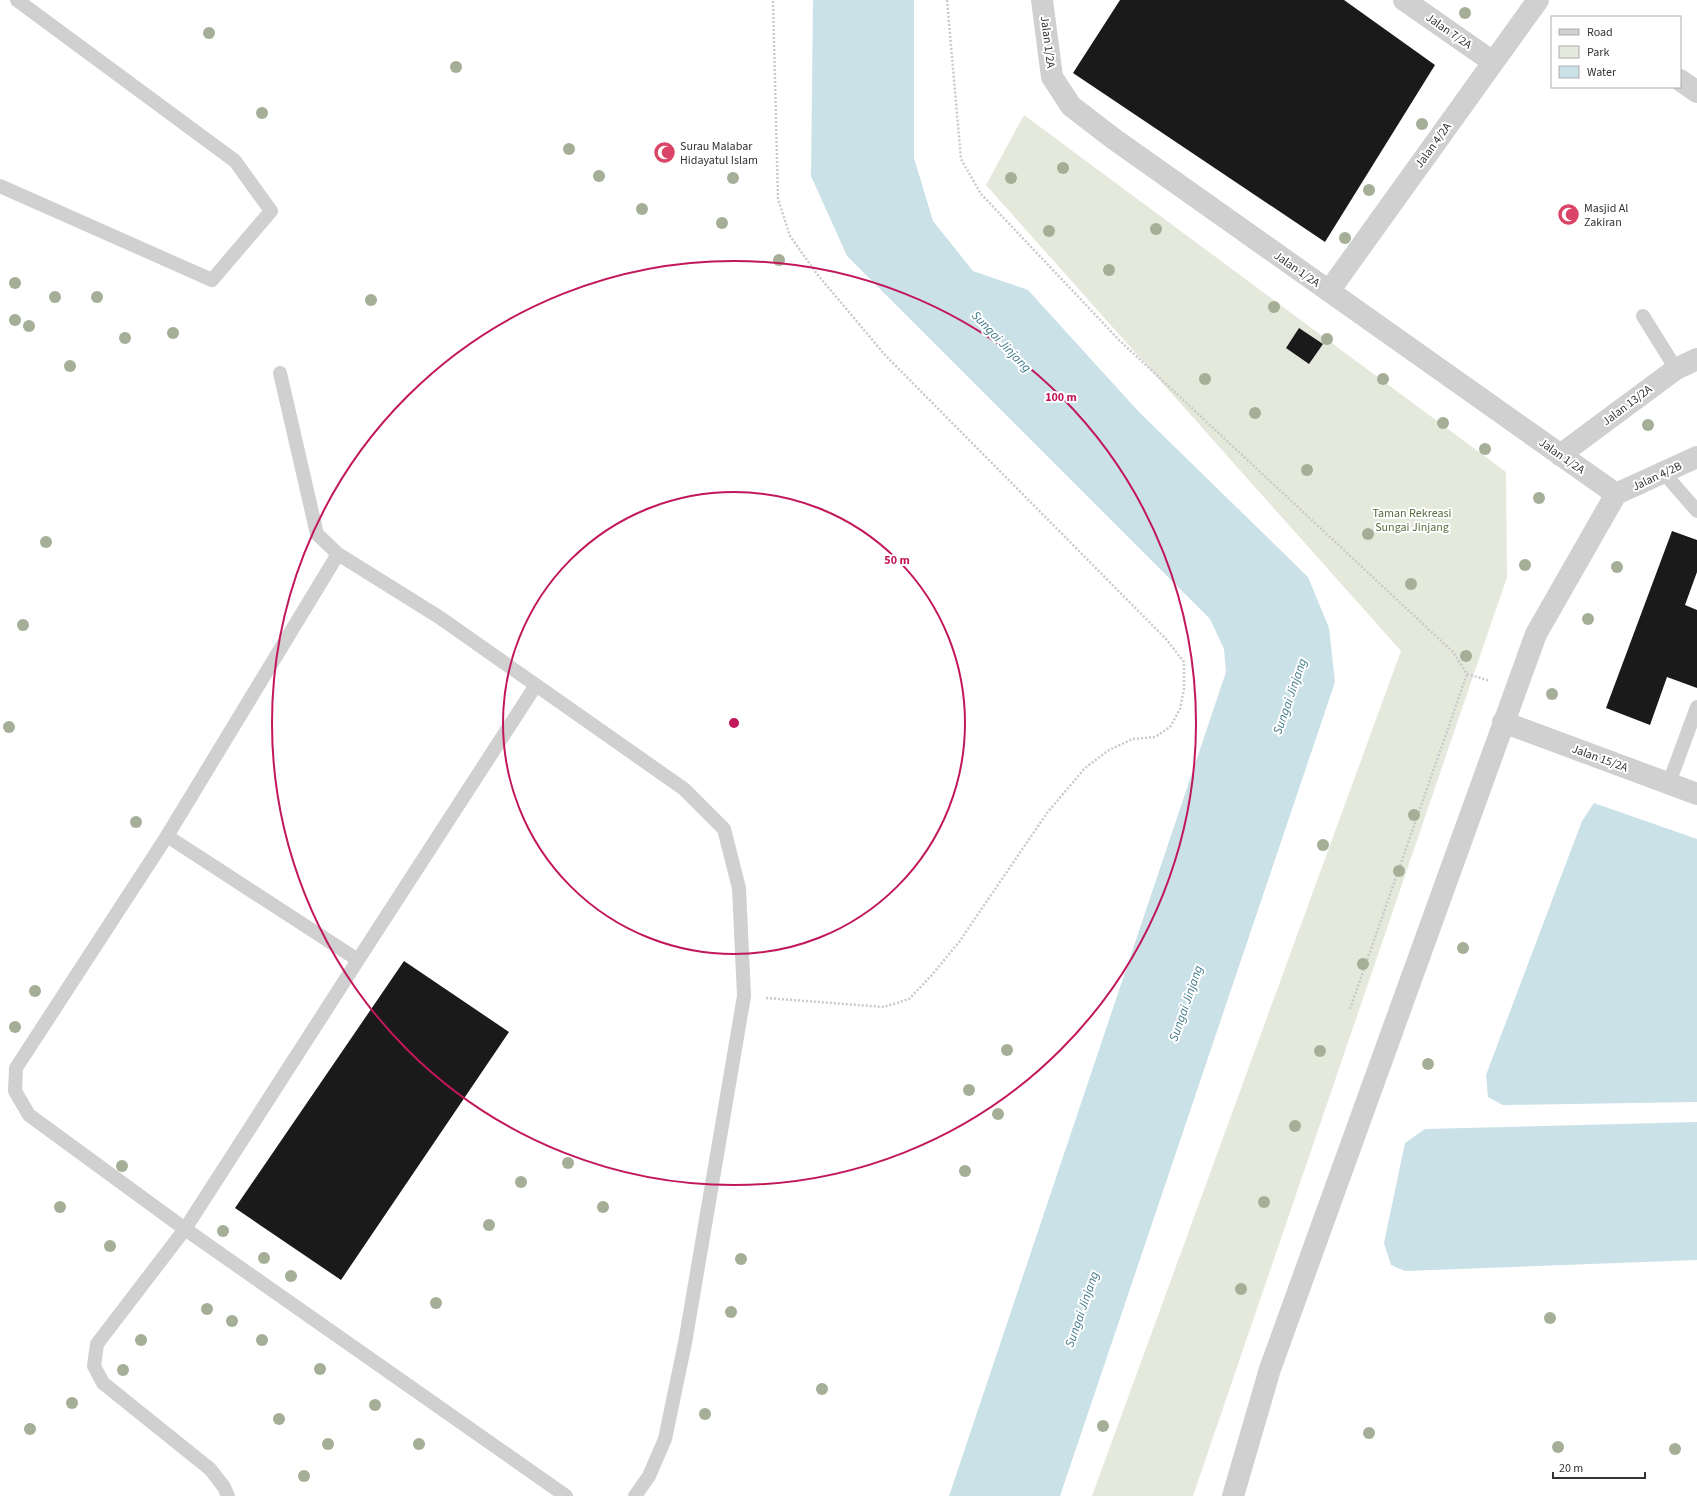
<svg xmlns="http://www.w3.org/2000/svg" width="1697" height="1496" viewBox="0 0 1697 1496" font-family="'Source Sans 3',sans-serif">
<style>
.green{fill:#e4e9dc}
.water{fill:#cae1e8}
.building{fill:#1a1a1a}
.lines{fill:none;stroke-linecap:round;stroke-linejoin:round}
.path{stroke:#cacaca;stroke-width:2.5;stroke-dasharray:2 2;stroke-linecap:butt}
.lane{stroke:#d0d0d0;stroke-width:14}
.street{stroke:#d0d0d0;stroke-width:22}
.tree{fill:#a5ae97}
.ring{fill:none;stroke:#c2185b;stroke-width:2}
.labels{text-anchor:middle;stroke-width:4;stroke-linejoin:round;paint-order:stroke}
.street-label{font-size:12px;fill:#333;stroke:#fff}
.poi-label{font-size:12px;fill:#333;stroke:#fff;text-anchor:start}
.park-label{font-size:12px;fill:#5c6c42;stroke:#fff}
.water-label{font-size:13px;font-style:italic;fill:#427a8a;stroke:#fff}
.centre{fill:#c2185b;stroke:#fff;stroke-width:2}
.ring-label{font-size:12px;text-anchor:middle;font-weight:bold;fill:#c2185b;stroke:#fff;stroke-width:4;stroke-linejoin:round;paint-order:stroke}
</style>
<rect width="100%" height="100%" fill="#fff"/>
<!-- green -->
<path class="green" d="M1024 115 1506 472 1507 577 1193 1496H1092L1401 651 986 185Z"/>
<!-- water -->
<path class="water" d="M813 0H914V158L933 221 973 271 1028 290 1139 412 1308 577 1329 628 1335 682 1060 1496H949L1226 672 1224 649 1210 619 847 256 811 176Z
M1594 803 1697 839V1102L1503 1105 1488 1097 1486 1075 1582 821Z
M1697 1122V1260L1405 1271 1391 1265 1384 1243 1405 1143 1425 1129Z"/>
<!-- building -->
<path class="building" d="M1120 0H1344L1435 65 1325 242 1073 73Z
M1299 328 1323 344 1309 364 1286 348Z
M1672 531 1697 540V572L1685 605 1697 610V688L1667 677 1650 725 1606 708Z
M404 961 509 1032 341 1280 235 1208Z"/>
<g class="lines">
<!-- path -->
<path class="path" d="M947 0 961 159 981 194 1120 341 1453 652 1467 674 1490 681
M766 998 884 1007 909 999 931 976 959 942 1047 813 1085 768 1109 750 1133 739 1155 737 1170 727 1180 709 1184 689V662L1166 639 885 355 817 274 790 236 778 199 773 0
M1350 1009 1467 674"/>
<!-- lane -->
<path class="lane" d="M0 186 212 280 271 211 235 161 17 0
M1643 316 1676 369
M280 373 317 534 338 554 439 617 684 789 724 829 739 888 744 996 685 1343 665 1439 649 1476 635 1496
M1663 472 1697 511
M1669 783 1697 707
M167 836 338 554
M358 960 536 685
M228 1496 224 1487 210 1469 103 1383 94 1366 97 1344 185 1229 358 960 167 836 16 1068 15 1091 29 1115 185 1229 566 1496"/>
<!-- street -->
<path class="street" d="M1042 0 1052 77 1071 106 1114 139 1616 494
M1404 0 1493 62
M1680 80 1697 92
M1329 291 1538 0
M1560 455 1676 369 1697 359
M1616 494 1697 457
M1503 722 1697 794
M1233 1496 1270 1369 1536 634 1616 494"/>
</g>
<!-- trees -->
<g class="tree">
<circle cx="1465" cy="13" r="6"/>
<circle cx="209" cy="33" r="6"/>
<circle cx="456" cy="67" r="6"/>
<circle cx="262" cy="113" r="6"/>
<circle cx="1422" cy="124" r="6"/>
<circle cx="569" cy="149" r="6"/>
<circle cx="1063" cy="168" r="6"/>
<circle cx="599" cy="176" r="6"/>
<circle cx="733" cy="178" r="6"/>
<circle cx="1011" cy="178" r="6"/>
<circle cx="1369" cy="190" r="6"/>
<circle cx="642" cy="209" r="6"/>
<circle cx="722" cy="223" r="6"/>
<circle cx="1156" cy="229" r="6"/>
<circle cx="1049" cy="231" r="6"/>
<circle cx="1345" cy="238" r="6"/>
<circle cx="779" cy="260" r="6"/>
<circle cx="1109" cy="270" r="6"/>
<circle cx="15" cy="283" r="6"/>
<circle cx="55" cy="297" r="6"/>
<circle cx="97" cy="297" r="6"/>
<circle cx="371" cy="300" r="6"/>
<circle cx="1274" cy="307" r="6"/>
<circle cx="15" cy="320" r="6"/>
<circle cx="29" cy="326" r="6"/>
<circle cx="173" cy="333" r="6"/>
<circle cx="125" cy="338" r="6"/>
<circle cx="1327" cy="339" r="6"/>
<circle cx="70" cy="366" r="6"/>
<circle cx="1205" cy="379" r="6"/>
<circle cx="1383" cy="379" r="6"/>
<circle cx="1255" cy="413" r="6"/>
<circle cx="1443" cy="423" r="6"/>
<circle cx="1648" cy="425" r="6"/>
<circle cx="1485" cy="449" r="6"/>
<circle cx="1307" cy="470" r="6"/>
<circle cx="1539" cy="498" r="6"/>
<circle cx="1368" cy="534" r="6"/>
<circle cx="46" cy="542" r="6"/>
<circle cx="1525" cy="565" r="6"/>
<circle cx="1617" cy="567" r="6"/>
<circle cx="1411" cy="584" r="6"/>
<circle cx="1588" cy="619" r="6"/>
<circle cx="23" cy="625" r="6"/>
<circle cx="1466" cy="656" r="6"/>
<circle cx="1552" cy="694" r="6"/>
<circle cx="9" cy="727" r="6"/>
<circle cx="1414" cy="815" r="6"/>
<circle cx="136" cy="822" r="6"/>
<circle cx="1323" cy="845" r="6"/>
<circle cx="1399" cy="871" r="6"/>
<circle cx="1463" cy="948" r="6"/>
<circle cx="1363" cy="964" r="6"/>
<circle cx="35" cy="991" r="6"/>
<circle cx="15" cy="1027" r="6"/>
<circle cx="1007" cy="1050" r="6"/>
<circle cx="1320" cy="1051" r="6"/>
<circle cx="1428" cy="1064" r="6"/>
<circle cx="969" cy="1090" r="6"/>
<circle cx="998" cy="1114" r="6"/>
<circle cx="1295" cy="1126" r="6"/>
<circle cx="568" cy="1163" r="6"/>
<circle cx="122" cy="1166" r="6"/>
<circle cx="965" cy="1171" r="6"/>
<circle cx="521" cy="1182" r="6"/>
<circle cx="1264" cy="1202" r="6"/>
<circle cx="60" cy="1207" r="6"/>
<circle cx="603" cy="1207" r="6"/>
<circle cx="489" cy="1225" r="6"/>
<circle cx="223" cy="1231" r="6"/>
<circle cx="110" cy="1246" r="6"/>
<circle cx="264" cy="1258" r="6"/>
<circle cx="741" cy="1259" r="6"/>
<circle cx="291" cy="1276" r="6"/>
<circle cx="1241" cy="1289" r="6"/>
<circle cx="436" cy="1303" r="6"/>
<circle cx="207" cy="1309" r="6"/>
<circle cx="731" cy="1312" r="6"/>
<circle cx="1550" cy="1318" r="6"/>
<circle cx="232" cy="1321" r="6"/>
<circle cx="141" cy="1340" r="6"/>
<circle cx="262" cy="1340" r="6"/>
<circle cx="320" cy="1369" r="6"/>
<circle cx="123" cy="1370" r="6"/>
<circle cx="822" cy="1389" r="6"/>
<circle cx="72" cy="1403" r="6"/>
<circle cx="375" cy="1405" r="6"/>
<circle cx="705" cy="1414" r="6"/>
<circle cx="279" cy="1419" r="6"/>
<circle cx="1103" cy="1426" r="6"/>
<circle cx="30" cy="1429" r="6"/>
<circle cx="1369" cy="1433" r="6"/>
<circle cx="328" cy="1444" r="6"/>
<circle cx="419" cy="1444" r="6"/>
<circle cx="1558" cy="1447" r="6"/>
<circle cx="1675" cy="1449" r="6"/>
<circle cx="304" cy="1476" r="6"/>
</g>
<!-- distance rings -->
<g class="ring">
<circle cx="734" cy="723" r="231"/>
<circle cx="734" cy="723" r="462"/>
</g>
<!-- icons -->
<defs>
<symbol id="mosque-disc" viewBox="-11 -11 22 22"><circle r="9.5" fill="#da4467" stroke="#fff"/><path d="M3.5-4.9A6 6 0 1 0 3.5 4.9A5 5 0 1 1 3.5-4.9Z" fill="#fff"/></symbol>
</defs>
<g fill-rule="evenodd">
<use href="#mosque-disc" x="652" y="140" width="25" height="25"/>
<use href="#mosque-disc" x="1556" y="202" width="25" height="25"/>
</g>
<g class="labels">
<!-- street labels -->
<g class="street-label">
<text transform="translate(1449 31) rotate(35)" y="4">Jalan 7/2A</text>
<text transform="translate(1048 42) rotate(83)" y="4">Jalan 1/2A</text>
<text transform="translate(1433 145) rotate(-54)" y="4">Jalan 4/2A</text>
<text transform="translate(1297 269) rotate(35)" y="4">Jalan 1/2A</text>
<text transform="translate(1627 405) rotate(-37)" y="4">Jalan 13/2A</text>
<text transform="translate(1562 456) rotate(35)" y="4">Jalan 1/2A</text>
<text transform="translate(1657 476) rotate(-25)" y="4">Jalan 4/2B</text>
<text transform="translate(1600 758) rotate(20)" y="4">Jalan 15/2A</text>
</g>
<!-- poi labels -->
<g class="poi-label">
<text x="680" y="150">Surau Malabar<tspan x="680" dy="14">Hidayatul Islam</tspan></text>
<text x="1584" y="212">Masjid Al<tspan x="1584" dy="14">Zakiran</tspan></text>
</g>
<!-- park labels -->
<g class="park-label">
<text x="1412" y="517">Taman Rekreasi<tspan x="1412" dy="14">Sungai Jinjang</tspan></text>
</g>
<!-- water labels -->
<g class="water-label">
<text transform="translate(1002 341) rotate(46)" y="5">Sungai Jinjang</text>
<text transform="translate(1289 696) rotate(-71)" y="5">Sungai Jinjang</text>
<text transform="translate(1185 1003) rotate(-71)" y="5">Sungai Jinjang</text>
<text transform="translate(1081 1309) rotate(-71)" y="5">Sungai Jinjang</text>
</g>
</g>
<circle cx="734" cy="723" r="6" class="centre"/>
<g class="ring-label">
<text x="1061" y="401">100 m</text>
<text x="897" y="564">50 m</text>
</g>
<!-- legend -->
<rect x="1551" y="16" width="130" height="72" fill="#ffffff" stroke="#adadad"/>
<rect x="1559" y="29" width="20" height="6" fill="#d0d0d0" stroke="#adadad"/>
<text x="1587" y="36" font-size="12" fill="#333333">Road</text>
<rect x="1559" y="46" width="20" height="12" fill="#e4e9dc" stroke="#adadad"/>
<text x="1587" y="56" font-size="12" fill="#333333">Park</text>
<rect x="1559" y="66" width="20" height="12" fill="#cae1e8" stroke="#adadad"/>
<text x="1587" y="76" font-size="12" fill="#333333">Water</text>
<!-- scale -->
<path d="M1553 1472v6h92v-6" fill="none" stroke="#333333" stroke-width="2"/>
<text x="1559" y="1472" font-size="12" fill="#333333" stroke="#ffffff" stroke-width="3" paint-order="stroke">20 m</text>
</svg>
